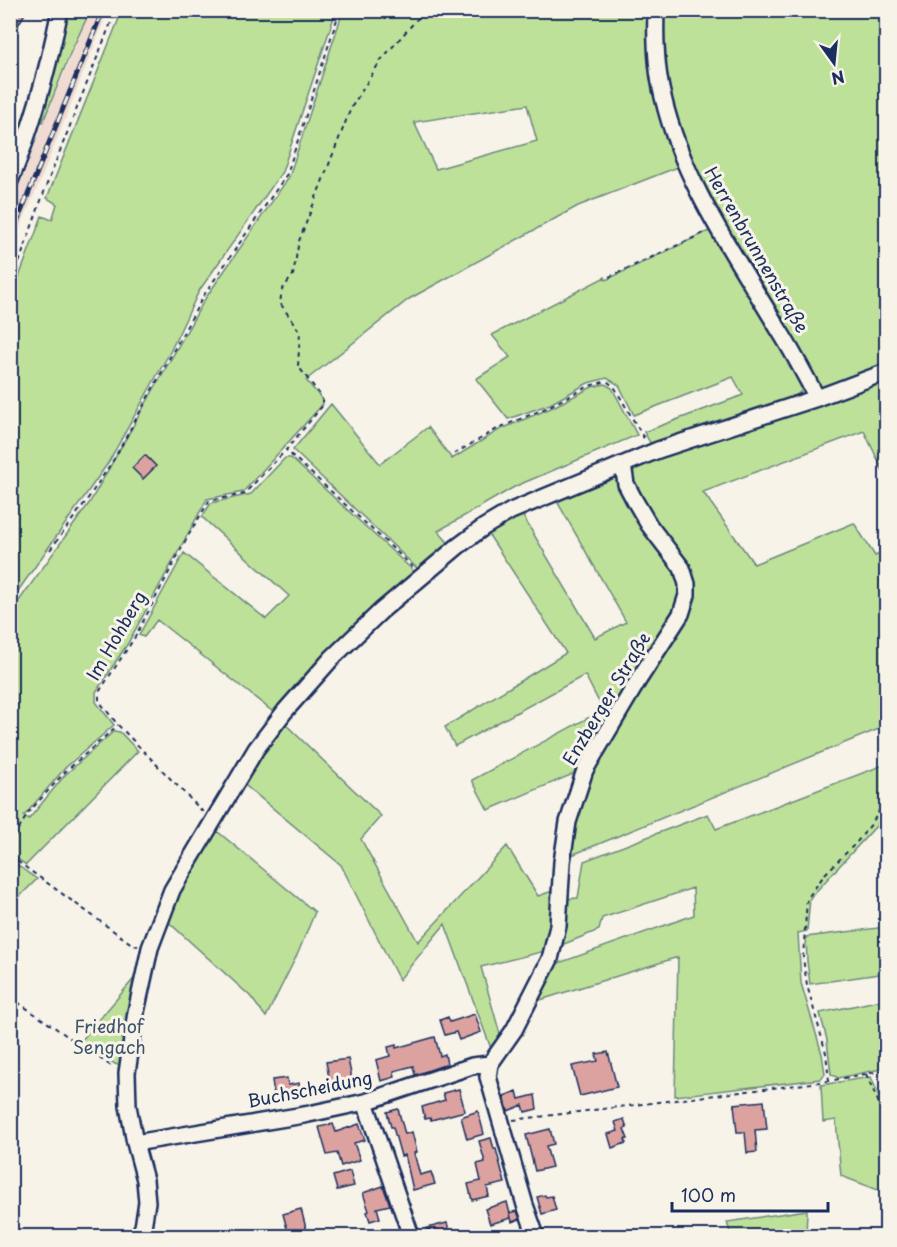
<svg xmlns="http://www.w3.org/2000/svg" width="897" height="1247" viewBox="0 0 897 1247" font-family="'Playpen Sans',sans-serif">
<style>
.built{fill:#efdbd2}
.green{fill:#bee19a;stroke:#6c887c;stroke-width:1.5;fill-rule:evenodd}
.building{fill:#dca2a0;stroke:#1b2f5e;stroke-width:1.5}
.lines{fill:none;stroke-linecap:round;stroke-linejoin:round}
.minor-casing{stroke:#1b2f5e;stroke-width:20}
.path{stroke:#1b2f5e;stroke-width:2;stroke-dasharray:4.5 4.5;stroke-linecap:butt}
.minor{stroke:#f7f3e8;stroke-width:15}
.rail-casing{stroke:#1b2f5e;stroke-width:5}
.rail{stroke:#f7f3e8;stroke-width:3;stroke-dasharray:9;stroke-linecap:butt}
.labels{text-anchor:middle;stroke-width:6;stroke-linejoin:round;paint-order:stroke}
.street-label{font-size:18px;fill:#1b2f5e;stroke:#f7f3e8}
.park-label{font-size:18px;fill:#3c536a;stroke:#f7f3e8}
</style>
<rect width="100%" height="100%" fill="#f7f3e8"/>
<filter id="ink" filterUnits="userSpaceOnUse"><feTurbulence type="fractalNoise" baseFrequency=".0167" numOctaves="2"/><feDisplacementMap in="SourceGraphic" scale="12" xChannelSelector="R" yChannelSelector="G"/><feConvolveMatrix kernelMatrix="1 2 1 2 8 2 1 2 1" color-interpolation-filters="sRGB"/></filter>
<g filter="url(#ink)">
<!-- built -->
<path class="built" d="M90 11H108L44 172 11 249V200Z"/>
<!-- green -->
<path class="green" d="M65 11H90L70 54 43 122 38 120Z
M122 11H336L282 172 199 291 170 352 108 463 13 598 10 597 11 298 42 216 52 220 57 204 47 198Z
M343 11H654L683 165 578 206 409 299 306 380 321 398 323 404 243 492 207 499 128 643 96 692V702L114 725 65 768 24 816 29 819 65 775 114 731 120 732 138 751 26 865 11 854V612L90 502 205 299 289 177ZM527 105 537 141 436 169 414 122Z
M659 11H886V366L825 390 816 388 690 166 663 67Z
M711 230 800 375 803 389 793 399 652 446 644 432 743 395 733 377 634 415 619 385 607 378 588 383 550 404 508 419 476 379 510 357 492 335 605 277 606 280Z
M886 376V477L864 431 703 492 754 564 854 523 875 556 886 551V749L881 728 567 857 576 803 593 762 692 601 633 486 632 471 644 461Z
M605 384 612 388 637 435 516 486 438 531 452 547 420 571 293 450 331 404 380 464 428 427 452 459 499 430 551 408 592 387Z
M285 458H291L417 574 277 715 157 620 144 637 139 635 184 553 266 619 289 596 202 517 211 503 251 494Z
M613 472 619 476 681 580 682 598 674 616 578 772 488 810 472 780 603 710 585 675 455 746 445 727 566 653 485 529 520 511 595 638 626 622 554 496Z
M281 720 381 816 361 839 418 942 507 846 538 896 555 890 549 950 481 967 502 1041 493 1054 445 924 399 980 341 865 240 781Z
M886 764V806L877 825 810 898 807 931 798 933 801 983 822 1054 825 1074 820 1079 675 1096 678 957 537 1001 553 965 694 915 693 888 602 918 599 930 559 946 566 899 578 898 584 861 708 814 716 829Z
M212 827 315 912 298 953 266 1017 250 996 164 918Z
M11 861 37 879 11 905Z
M886 927V973L810 984 807 961 806 937Z
M137 975 124 1067 115 1064 81 1041Z
M886 999V1068L838 1078 831 1074 827 1040 820 1013Z
M871 1077 884 1108H886V1193L841 1176 836 1120 823 1122 821 1085Z
M807 1210 806 1236H731L727 1222Z"/>
<!-- building -->
<path class="building" d="M10 10H27L10 39Z
M145 455 156 466 143 479 132 468Z
M475 1014 481 1032 459 1040 456 1032 445 1035 440 1020 448 1017 450 1022Z
M435 1037 440 1056 445 1054 447 1064 415 1075 413 1066 394 1071 395 1077 381 1081 376 1060 390 1056 388 1047 396 1045V1048Z
M608 1052 617 1087 580 1096 572 1066 598 1061 596 1054Z
M348 1059 352 1079 330 1083 326 1062Z
M287 1078 288 1085 299 1083 301 1094 291 1096V1093L274 1095 272 1080Z
M459 1089 465 1111 431 1120 430 1118 425 1119 422 1107 445 1100 443 1093Z
M517 1091 519 1099 535 1095 537 1109 525 1112 523 1105 508 1111 504 1096Z
M764 1101 767 1129 755 1130 757 1152 747 1153 745 1132H737L734 1104Z
M398 1109 405 1134 412 1132 417 1152 414 1153 420 1175 431 1172 435 1184 413 1190 405 1155 401 1156 393 1127H391L387 1112Z
M478 1111 484 1134 467 1139 461 1117Z
M624 1119 627 1128 624 1129 628 1139H625L626 1143 612 1148 608 1134 618 1131 615 1122Z
M333 1124 336 1132 359 1124 365 1140 354 1143 360 1160 341 1166 337 1153 327 1155 319 1127Z
M550 1129 554 1144 546 1146 552 1167 535 1171 526 1135Z
M491 1138 494 1149H496L505 1183 487 1187 489 1196 472 1200 468 1184 481 1181 477 1164 485 1162 479 1141Z
M350 1171 354 1186 337 1190 333 1176Z
M383 1186 390 1205 377 1208 380 1218 370 1221 367 1212 369 1211 363 1193Z
M545 1195 546 1197 552 1196 556 1210 542 1214 537 1197Z
M507 1202 511 1218 510 1213 517 1211 520 1219 512 1222 511 1218 490 1224 485 1209Z
M301 1209 308 1236H289L283 1214Z
M447 1223 451 1236H429L427 1228Z"/>
<g class="lines">
<defs>
<path id="minor" d="M656 10C655 39 656 70 663 97 683 183 735 255 779 330 793 352 805 375 817 398
M10 181C33 126 48 69 60 10
M365 1102 411 1236
M135 1143 304 1115 365 1102 472 1066 490 1064
M138 1236 143 1227 147 1202 145 1180 135 1143 128 1106 127 1073 136 1012 150 948 172 890 256 749 285 711 332 658 381 611 457 547 484 527 511 511 658 450 817 398 886 372
M536 1236 525 1205 488 1077 490 1064 514 1030 550 959 558 926 562 862 568 822 585 770 639 679 681 614 687 595V584L682 568 649 525 635 501 626 484 623 465"/>
</defs>
<!-- minor casing -->
<use href="#minor" class="minor-casing"/>
<!-- path -->
<path class="path" d="M609 277 706 232
M10 288 48 181 116 10
M454 454 499 428 546 408 589 386 607 381 615 388 646 442
M50 550 87 500 114 459 204 295 287 174 340 10
M413 567 286 450 324 404 321 396 298 366 300 332 280 303 282 290 293 275 299 241 351 108 381 60 425 10
M203 812 118 725 99 701V692L135 637 188 536 209 501 244 494 285 451
M10 845 28 813 65 772 118 725
M10 856 133 945 138 946
M10 997 114 1068
M866 1074 881 1108 886 1117
M829 1081 826 1053 807 985 803 958 807 899 825 874 856 843 872 823 886 799
M513 1120 829 1081 886 1070"/>
<!-- minor -->
<use href="#minor" class="minor"/>
<defs>
<path id="rail" d="M10 239 103 10"/>
</defs>
<!-- rail casing -->
<use href="#rail" class="rail-casing"/>
<!-- rail -->
<use href="#rail" class="rail"/>
</g>
</g>
<g class="labels">
<!-- street labels -->
<g class="street-label">
<text transform="translate(756 250) rotate(60)" y="6">Herrenbrunnenstraße</text>
<text transform="translate(117 636) rotate(-60)" y="6">Im Hohberg</text>
<text transform="translate(607 699) rotate(-59)" y="6">Enzberger Straße</text>
<text transform="translate(310 1090) rotate(-11)" y="6">Buchscheidung</text>
</g>
<!-- park labels -->
<g class="park-label">
<text x="109" y="1033">Friedhof<tspan x="109" dy="21">Sengach</tspan></text>
</g>
</g>
<!-- margin -->
<rect width="897" height="1247" fill="none" stroke="#f7f3e8" stroke-width="36"/>
<rect x="18" y="18" width="861" height="1211" fill="none" stroke="#1b2f5e" stroke-width="2" filter="url(#ink)"/>
<!-- north arrow -->
<g transform="translate(834 63) rotate(165)" stroke="#f7f3e8" stroke-width="4.5" paint-order="stroke">
<path d="M0-4.5L10 22L0 15L-10 22Z" fill="#1b2f5e"/>
<text y="-9" font-size="16" font-weight="bold" text-anchor="middle" fill="#1b2f5e">N</text>
</g>
<!-- scale -->
<path d="M672 1202v9h156v-9" fill="none" stroke="#1b2f5e" stroke-width="3"/>
<text x="681" y="1202" font-size="18" fill="#1b2f5e" stroke="#f7f3e8" stroke-width="4.5" paint-order="stroke">100 m</text>
</svg>
